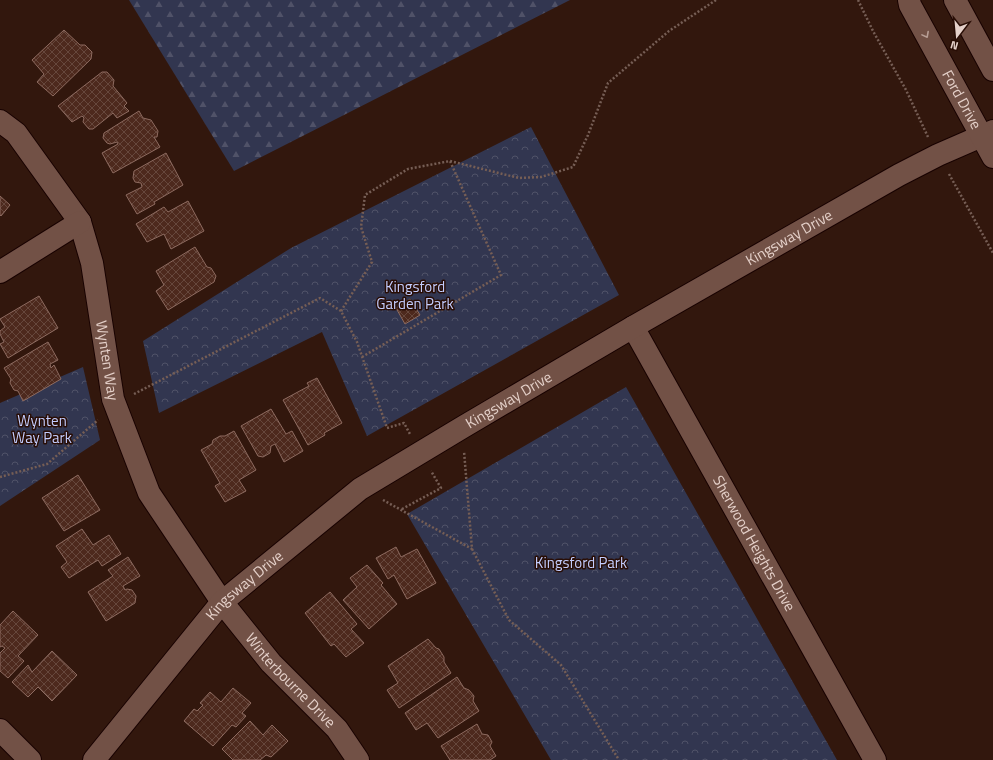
<svg xmlns="http://www.w3.org/2000/svg" width="993" height="760" viewBox="0 0 993 760" font-family="'Titillium Web',sans-serif">
<style>
.forest{fill:url(#forest-firs)}
.park{fill:url(#park-crowns)}
.building{fill:url(#building-cross-hatch);stroke:#8e6b60}
.lines{fill:none;stroke-linecap:round;stroke-linejoin:round}
.minor-casing{stroke:#180200;stroke-width:24}
.tertiary-casing{stroke:#180200;stroke-width:24}
.secondary-casing{stroke:#180200;stroke-width:24}
.path{stroke:#765e55;stroke-width:2.5;stroke-dasharray:2 2;stroke-linecap:butt}
.minor{stroke:#725146;stroke-width:22}
.tertiary{stroke:#725146;stroke-width:22}
.secondary{stroke:#725146;stroke-width:22}
.oneway{stroke:#b79e95}
.labels{text-anchor:middle;stroke-width:3;stroke-linejoin:round;paint-order:stroke}
.street-label{font-size:15px;fill:#e5d1ca;stroke:#280d05}
.park-label{font-size:15px;fill:#c3cdfe;stroke:#280d05}
</style>
<defs>
<pattern id="forest-firs" width="22" height="20" patternUnits="userSpaceOnUse"><rect width="22" height="20" fill="#323650"/><path d="M5 1l3.5 6h-7zM16 11l3.5 6h-7z" fill="#505268"/></pattern>
<pattern id="park-crowns" width="20" height="18" patternUnits="userSpaceOnUse"><rect width="20" height="18" fill="#323650"/><path d="M2 6a3 3 0 1 1 6 0M12 15a3 3 0 1 1 6 0" fill="none" stroke="#505268"/></pattern>
<pattern id="building-cross-hatch" width="8" height="8" patternUnits="userSpaceOnUse"><rect width="8" height="8" fill="#4d291d"/><path d="M0 0l8 8M0 8l8-8" fill="none" stroke="#66473c"/></pattern>
</defs>
<rect width="100%" height="100%" fill="#32170d"/>
<!-- forest -->
<path class="forest" d="M129 0H570L234 171Z"/>
<!-- park -->
<path class="park" d="M531 127 619 295 367 436 322 332 159 413 143 341 291 248Z
M83 367 100 440 0 506V403Z
M626 387 837 760H551L407 514Z"/>
<!-- building -->
<path class="building" d="M64 30 80 45H85L92 52 91 59 53 96 37 82 44 74 32 60Z
M102 72H107L114 80 113 86 127 103 124 106 129 111 117 118 113 113 93 129H89L83 122 84 118 82 116 72 122 58 106Z
M139 111 143 118 151 120 158 131 157 137H154L160 147 113 173 102 153 118 144 117 142 110 144 107 143 103 138 104 133Z
M166 153 183 185 154 202 155 204 137 214 126 195 142 187 141 183 135 182 133 178 134 171Z
M0 196 10 205 1 216 0 215Z
M188 201 204 231 171 249 164 234 147 242 136 224 164 207 168 212Z
M195 247 207 267 211 268 216 276 214 282 168 310 156 291 164 285 156 271Z
M39 296 58 328 8 358 0 344 4 342 0 334V331L5 327 0 319Z
M410 299 420 315 405 324 396 308Z
M48 342 58 360 50 364 51 368 54 365 61 379 23 401 18 391 14 390 10 383 11 379 4 368Z
M317 378 342 423 324 433 325 435 308 445 283 400 309 386 307 383Z
M271 409 286 434 292 431 303 451 284 462 275 444 271 446 270 453 263 457 258 456 241 426Z
M234 431 256 470 239 480 246 491 225 502 215 486 220 483 201 450 212 444 213 440 220 436H225Z
M78 475 100 510 64 531 42 498Z
M82 529 93 545 109 535 121 554 102 566 98 560 69 578 61 567 67 562 56 546Z
M396 547 401 557 417 549 436 583 407 599 394 575 388 579 376 558Z
M128 557 140 576 123 586 125 590 127 589 132 590 136 596 135 603 106 621 88 592 113 576 108 570Z
M367 565 383 583 381 585 397 604 369 629 343 600 357 587 350 578Z
M330 592 357 624 351 629 364 643 346 657 334 644 331 646 305 613Z
M13 611 38 635 18 656 24 661 8 678 0 671V653L5 648 2 646 0 647V625Z
M428 639 436 648 439 649 444 657V662L451 673 399 708 387 690 398 683 388 666Z
M52 651 77 675 52 701 38 687 28 697 12 682 28 665 32 672Z
M457 677 464 688 469 690 474 696 473 701 479 711 438 738 427 723 416 730 405 713Z
M233 688 251 703 242 713 246 716 236 727 232 725 213 746 184 721 194 709 197 711 203 705 200 703 210 692 221 702Z
M250 721 263 735 272 725 288 741 271 757 266 755 260 760H233L222 749Z
M477 724 482 734 488 735 492 742 490 746 496 756 490 760H450L441 746Z"/>
<g class="lines">
<defs>
<g id="minor">
<path id="s1" d="M0 121 16 133 80 222 92 263 113 399 149 493 222 602 271 663 337 729 358 760"/>
<path d="M0 272 80 222"/>
<path d="M0 730 30 760"/>
</g>
<g id="tertiary">
<path id="s2" d="M633 327 875 760"/>
<path id="s3" d="M94 760 222 602 360 489 463 427 633 327 899 175 938 155 993 131"/>
</g>
<g id="secondary">
<path id="s4" d="M909 0 910 5 993 157"/>
<path d="M955 0 993 70"/>
</g>
</defs>
<!-- minor casing -->
<use href="#minor" class="minor-casing"/>
<!-- tertiary casing -->
<use href="#tertiary" class="tertiary-casing"/>
<!-- secondary casing -->
<use href="#secondary" class="secondary-casing"/>
<!-- path -->
<path class="path" d="M858 0 873 31 906 90 928 137
M949 174 993 253
M341 311 372 262 361 227 365 195 408 169 450 161 519 178 541 177 573 167 588 135 608 83 669 31 716 0
M362 357 501 275 450 161
M134 394 320 298 341 311 357 342 387 428 404 423 410 434
M0 477 47 464 98 420
M383 500 472 549 464 451
M402 509 441 488 431 471
M472 549 509 620 561 665 619 760"/>
<!-- minor -->
<use href="#minor" class="minor"/>
<!-- tertiary -->
<use href="#tertiary" class="tertiary"/>
<!-- secondary -->
<use href="#secondary" class="secondary"/>
</g>
<!-- one-way arrows -->
<defs><path id="oneway-chevron" d="M-2-3.5L2.5 0L-2 3.5" fill="none" stroke-width="1.6" stroke-linecap="round" stroke-linejoin="round"/></defs>
<use class="oneway" href="#oneway-chevron" transform="translate(926 35) rotate(62)"/>
<g class="labels">
<!-- street labels -->
<g class="street-label">
<text dy="5" stroke="none"><textPath href="#s4" startOffset="113">Ford Drive</textPath></text>
<text dy="5" stroke="none"><textPath href="#s3" startOffset="879">Kingsway Drive</textPath></text>
<text dy="5" stroke="none"><textPath href="#s1" startOffset="271">Wynten Way</textPath></text>
<text dy="5" stroke="none"><textPath href="#s3" startOffset="555">Kingsway Drive</textPath></text>
<text dy="5" stroke="none"><textPath href="#s2" startOffset="248">Sherwood Heights Drive</textPath></text>
<text dy="5" stroke="none"><textPath href="#s3" startOffset="231">Kingsway Drive</textPath></text>
<text dy="5" stroke="none"><textPath href="#s1" startOffset="646">Winterbourne Drive</textPath></text>
</g>
<!-- park labels -->
<g class="park-label">
<text x="415" y="292">Kingsford<tspan x="415" dy="17">Garden Park</tspan></text>
<text x="42" y="426">Wynten<tspan x="42" dy="17">Way Park</tspan></text>
<text x="581" y="568">Kingsford Park</text>
</g>
</g>
<!-- north arrow -->
<g transform="translate(957 36) rotate(196)" stroke="#280d05" stroke-width="3" paint-order="stroke">
<path d="M0-3L7 15L0 10L-7 15Z" fill="#e5d1ca"/>
<text y="-6" font-size="11" font-weight="bold" text-anchor="middle" fill="#e5d1ca">N</text>
</g>
</svg>
